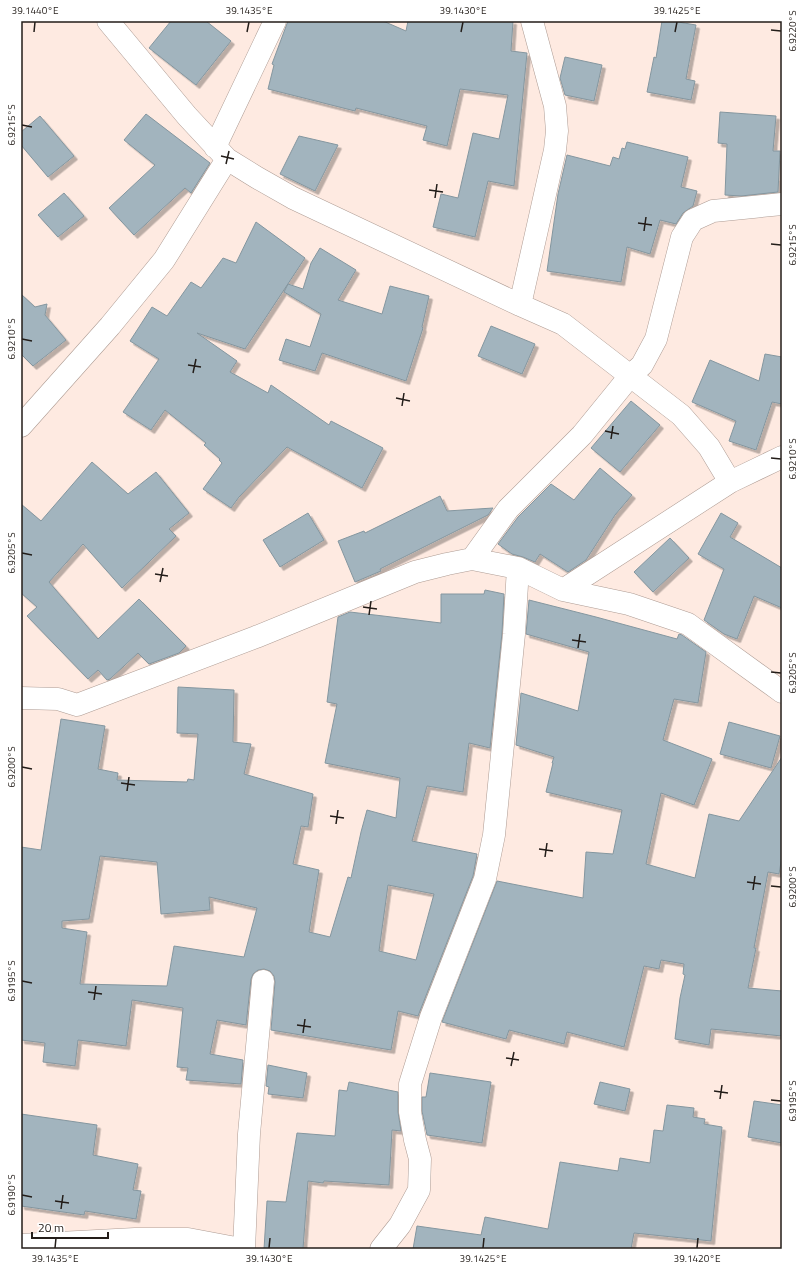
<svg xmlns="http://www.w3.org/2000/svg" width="803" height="1270" viewBox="0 0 803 1270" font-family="'Titillium Web',sans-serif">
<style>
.building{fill:#a2b4be;stroke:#84969f;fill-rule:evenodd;filter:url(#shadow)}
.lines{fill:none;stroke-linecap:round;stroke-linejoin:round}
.minor-casing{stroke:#ae9c94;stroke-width:23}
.minor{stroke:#fff;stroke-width:22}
.ticks{fill:none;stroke:#231d19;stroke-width:1.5}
.neatline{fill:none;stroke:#231d19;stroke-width:1.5}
.ticks-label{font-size:10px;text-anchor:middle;fill:#231d19}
</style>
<defs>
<filter id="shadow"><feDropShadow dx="3.5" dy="3.5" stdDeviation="0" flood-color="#0004"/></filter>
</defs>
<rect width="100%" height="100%" fill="#feeae1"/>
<!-- building -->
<path class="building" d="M171 21H206L231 41 196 85 149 48Z
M288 21H383L406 31 408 21H513L511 51 527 53 514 186 488 181 475 237 433 227 441 194 458 198 473 133 499 139 508 95 460 89 447 146 423 140 427 126 356 108 355 111 268 89 274 65 272 64Z
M662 21H672L696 25 686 79 695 81 691 100 647 92 654 57 656 58Z
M565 57 602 65 594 101 565 95 560 78Z
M720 112 776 116 773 151H780L778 192 741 196 725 195 727 144 718 143Z
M146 114 210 163 191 193 185 188 134 235 109 208 155 165 124 140Z
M40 116 74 156 48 177 21 145V132Z
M299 136 338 145 315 191 280 174Z
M627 142 688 157 681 187 697 191 693 206 683 213 676 224 660 220 650 254 627 247 621 282 547 271 558 194 567 155 610 166 613 157 619 159 622 148 625 149Z
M64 193 84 216 58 237 38 215Z
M256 222 305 258 245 349 197 333 237 361 230 372 268 393 271 385 329 425 331 421 383 448 362 488 287 447 239 497 231 508 203 489 222 463 219 460 220 459 204 445 206 443 165 410 151 430 123 412 159 359 130 341 152 307 167 316 191 282 201 288 223 258 236 263Z
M320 248 356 270 338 300 382 314 390 286 429 296 422 327 423 328 406 381 322 353 315 371 279 360 286 339 310 347 321 314 284 292 288 284 303 289 311 263Z
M21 294 35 307 47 304 45 315 66 340 33 366 21 354Z
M491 326 535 344 522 374 478 356Z
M765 354 782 357V404L772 402 756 450 729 441 736 421 692 402 710 360 759 381Z
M631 401 660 425 620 472 591 448Z
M92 462 128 494 156 472 189 513 169 529 176 536 122 588 83 544 49 582 98 639 139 599 186 646 179 653 149 664 138 653 110 679 107 680 98 670 88 679 27 616 37 607 21 593V504L41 521Z
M600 468 632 495 615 515 586 560 568 572 540 554 535 562 523 557 512 554 498 544 518 517 551 484 574 500Z
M440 496 447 511 493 508 488 515 380 569 381 571 355 582 338 541 364 531 365 533Z
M308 513 324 540 280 567 263 540Z
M721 513 738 523 730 537 782 568V608L754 596 737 639 724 634 704 620 724 569 698 554Z
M670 538 689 558 653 592 634 572Z
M485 590 504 594 502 633 490 748 469 743 463 792 427 786 412 841 477 854 473 876 418 1016 398 1011 391 1050 271 1030 275 982 274 976 270 971 264 969 258 970 253 974 251 979 246 1025 217 1020 210 1054 243 1060 241 1084 186 1080 188 1068 177 1067 183 1008 132 1000 126 1046 78 1040 75 1066 43 1062 45 1043 21 1040V847L41 850 61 719 105 726 98 769 118 773 117 780 187 782 188 779 194 780 198 734 177 733 178 687 234 690 233 742 251 744 244 774 313 794 308 827 301 826 293 864 319 870 309 932 330 937 348 877 351 878 361 832 367 810 396 818 400 778 325 763 337 704 327 702 338 617 350 612 441 623V594H484ZM100 856 157 862 161 914 210 910 209 897 257 908 244 957 174 946 167 986 80 984 87 932 62 928V921L89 919ZM388 885 434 894 416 960 379 951Z
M529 600 596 617 677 639 679 634 682 635 706 652 698 703 674 699 663 740 712 759 694 805 661 793 646 864 695 878 709 814 739 821 782 757V856L779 874 768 872 754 948H756L748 988 782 991V1036L711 1029 709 1045 675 1039 680 998 685 975 683 974 684 964 661 960 659 969 644 966 624 1047 567 1032 564 1044 509 1030 506 1039 442 1022 497 881 583 898 586 852 613 854 622 810 546 792 553 763H552L554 757 516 745 521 693 578 711 589 652 526 634Z
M729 722 780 736 771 768 720 754Z
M268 1065 307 1073 303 1098 268 1094 269 1087 266 1086Z
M430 1073 491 1082 482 1143 427 1135 422 1111V1097H426Z
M349 1082 398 1092V1112L401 1131 392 1130 389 1185 324 1181 323 1183 308 1181 303 1249H264L267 1201 286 1202 297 1133 335 1136 339 1090 347 1091Z
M600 1082 630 1089 625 1111 594 1104Z
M754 1101 782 1105V1143L748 1137Z
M667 1105 694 1108 693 1117 705 1119 704 1124 722 1127 711 1241 634 1233 631 1249H413L417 1226 481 1235 485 1217 548 1229 560 1162 618 1171 620 1158 650 1163 654 1130 663 1131Z
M21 1114 97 1125 93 1155 138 1164 133 1190 141 1191 136 1219 85 1211 84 1215 21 1206Z"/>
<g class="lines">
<defs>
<path id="minor" d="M108 21 187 116 227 159 256 177 293 198 520 305 563 324 681 415 709 447 730 482
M215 147 275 21
M520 305 555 150 557 131 555 106 532 21
M21 426 110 326 164 260 227 159
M472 559 508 509 582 435 630 376 642 365 656 339 682 237 693 220 713 211 782 204
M563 590 730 482 782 457
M21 698 58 699 77 705 256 637 415 572 447 564 472 559 518 568 563 590 629 604 688 624 782 692
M21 1245 135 1239H188L241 1249
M244 1249 249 1134 263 981
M381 1249 400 1225 419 1190 420 1159 415 1140 410 1112V1084L431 1017 485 879 494 835 514 634 518 568"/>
</defs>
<!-- minor casing -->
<use href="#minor" class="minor-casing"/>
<!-- minor -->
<use href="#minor" class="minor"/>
</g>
<!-- ticks -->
<path class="ticks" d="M771 30 781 31M34 32 35 22M247 32 249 22M461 32 463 22M675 32 677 22M22 125 32 127M221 156 234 159M226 164 229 151M429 190 443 192M435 198 437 184M638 223 652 225M644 231 646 217M771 244 781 245M22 339 32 341M188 365 201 367M193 373 196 359M396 398 410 401M402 406 404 393M605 431 619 434M611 439 613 426M771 458 781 459M22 553 32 555M155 574 168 576M160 582 163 568M363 607 377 609M369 615 371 601M572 640 586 642M578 648 580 634M771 672 781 673M22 767 32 769M121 783 135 785M127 791 129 777M330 816 344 818M336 824 338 810M539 849 553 851M545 857 547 843M747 882 761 884M771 886 781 887M753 890 755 876M22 981 32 983M88 992 102 994M94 1000 96 986M297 1025 311 1027M303 1033 305 1019M506 1058 519 1060M511 1066 514 1052M714 1091 728 1093M720 1099 722 1085M771 1100 781 1101M22 1195 32 1197M55 1201 69 1203M61 1209 63 1195M55 1248 56 1238M269 1248 270 1238M483 1248 484 1238M697 1248 698 1238"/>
<!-- border -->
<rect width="803" height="1270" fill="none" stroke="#ffffff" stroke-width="44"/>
<!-- scale -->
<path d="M32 1232v6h76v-6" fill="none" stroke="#231d19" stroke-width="2"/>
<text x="38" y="1232" font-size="12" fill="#231d19" stroke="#ffffff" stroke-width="3" paint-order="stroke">20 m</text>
<rect x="22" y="22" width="759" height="1226" class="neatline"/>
<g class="ticks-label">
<text x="35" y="14">39.1440°E</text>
<text x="249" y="14">39.1435°E</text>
<text x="463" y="14">39.1430°E</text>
<text x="677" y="14">39.1425°E</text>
<text transform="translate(792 31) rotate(-90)" y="4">6.9220°S</text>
<text transform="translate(11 125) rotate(-90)" y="4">6.9215°S</text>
<text transform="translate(792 245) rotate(-90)" y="4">6.9215°S</text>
<text transform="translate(11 339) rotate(-90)" y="4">6.9210°S</text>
<text transform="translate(792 459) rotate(-90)" y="4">6.9210°S</text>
<text transform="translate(11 553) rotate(-90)" y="4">6.9205°S</text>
<text transform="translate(792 673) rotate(-90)" y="4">6.9205°S</text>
<text transform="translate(11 767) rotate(-90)" y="4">6.9200°S</text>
<text transform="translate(792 887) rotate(-90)" y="4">6.9200°S</text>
<text transform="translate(11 981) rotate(-90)" y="4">6.9195°S</text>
<text transform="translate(792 1101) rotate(-90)" y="4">6.9195°S</text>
<text transform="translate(11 1195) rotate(-90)" y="4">6.9190°S</text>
<text x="55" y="1262">39.1435°E</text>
<text x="269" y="1262">39.1430°E</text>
<text x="483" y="1262">39.1425°E</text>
<text x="697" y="1262">39.1420°E</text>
</g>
</svg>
